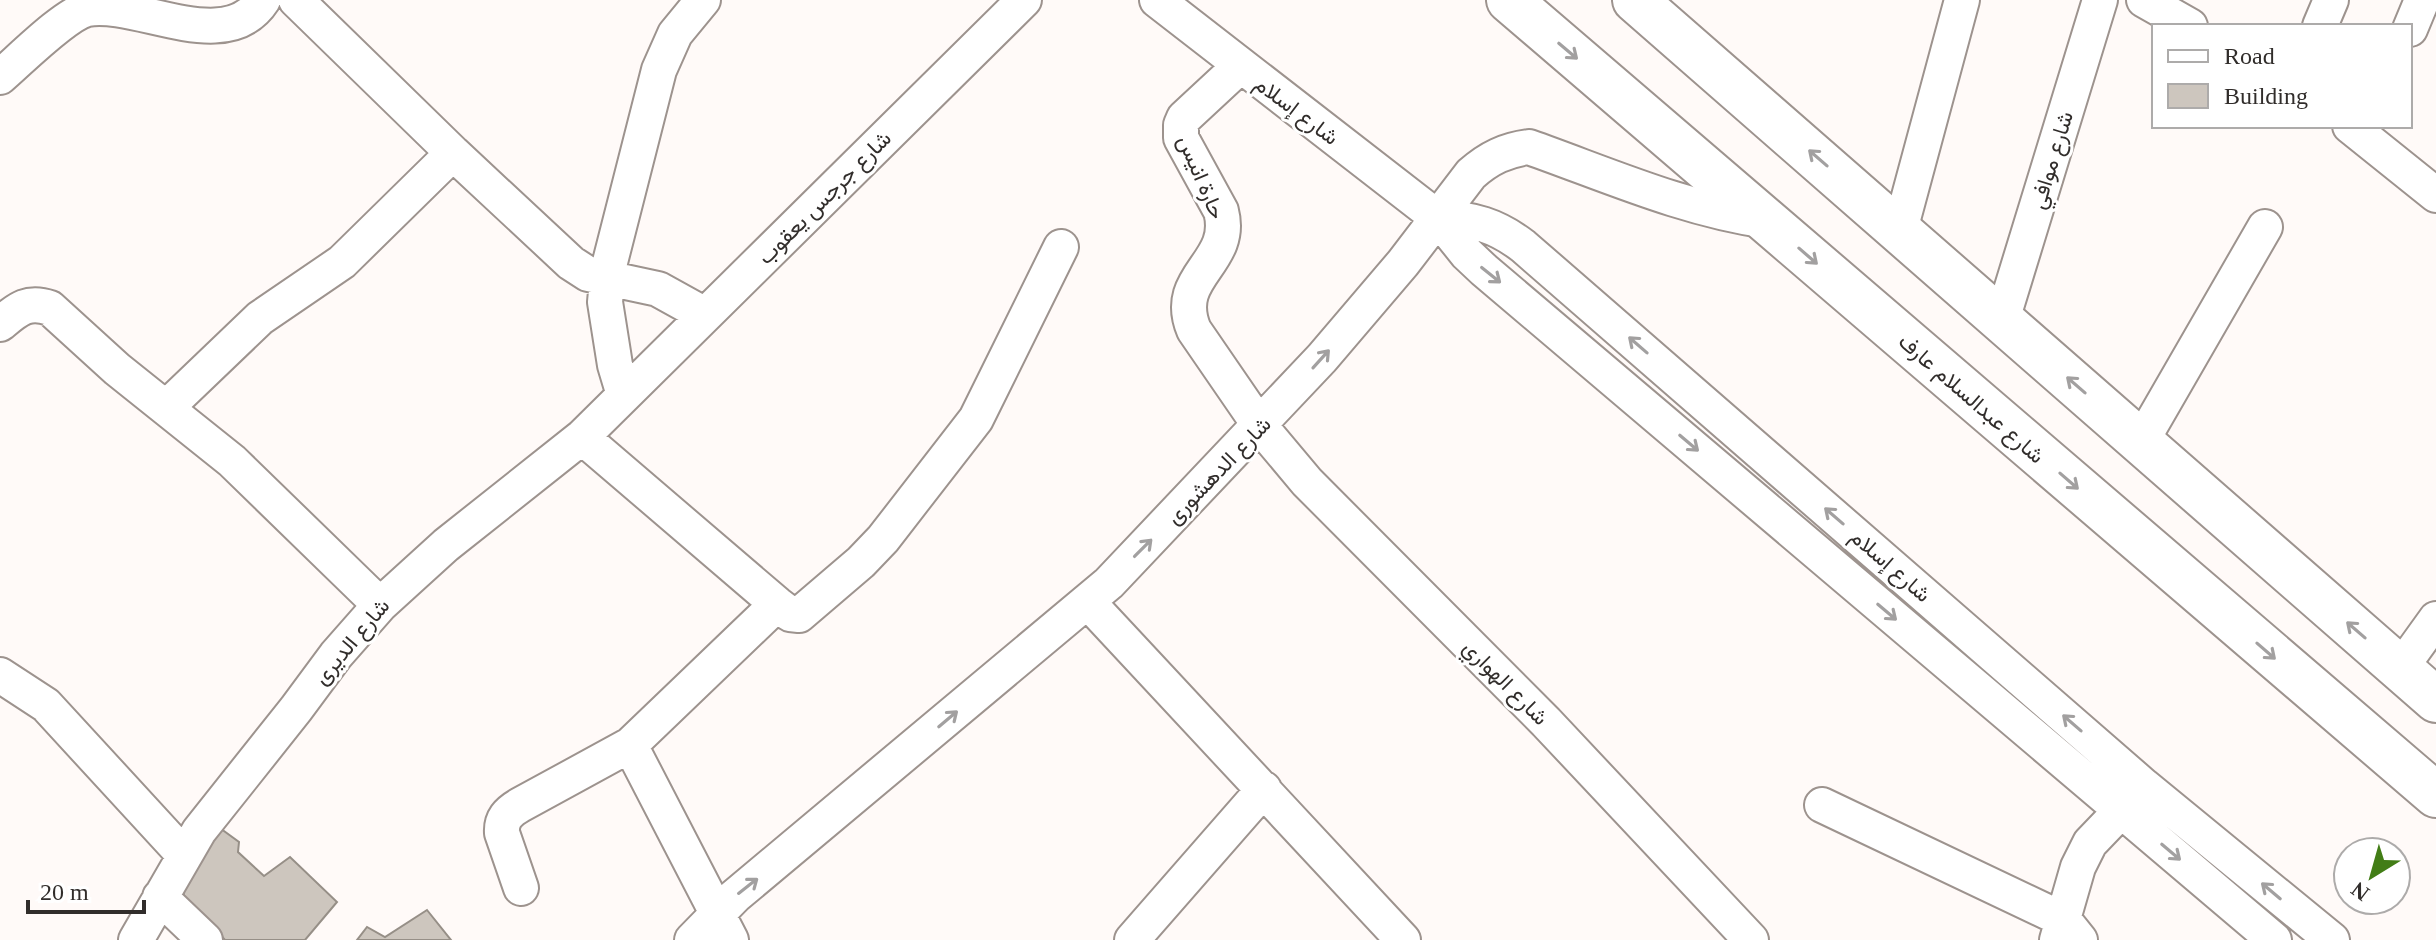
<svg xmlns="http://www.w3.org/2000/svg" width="2436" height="940" viewBox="0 0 2436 940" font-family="'Times New Roman',Vazirmatn,serif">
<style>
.building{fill:#cdc6be;stroke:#968f87;stroke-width:2}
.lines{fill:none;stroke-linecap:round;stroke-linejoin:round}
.minor-casing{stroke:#9d938e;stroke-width:38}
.secondary-casing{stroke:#9d938e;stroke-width:48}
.minor{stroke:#fff;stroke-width:34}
.secondary{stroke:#fff;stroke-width:44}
.oneway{stroke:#a2a0a0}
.labels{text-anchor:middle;stroke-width:6;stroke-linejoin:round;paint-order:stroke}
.street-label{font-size:22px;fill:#312d2b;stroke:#fff}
</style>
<rect width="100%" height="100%" fill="#fffaf8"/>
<!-- building -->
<path class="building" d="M202 815 239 842 238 852 264 876 290 857 337 902 305 940H225L184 896 183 885Z
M427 910 451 940H357L367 927 385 937Z"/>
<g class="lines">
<defs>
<path id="minor" d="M296 0 453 153 571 263 588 274 658 289 705 315
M1157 0 1438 218 1467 254 1484 270 2274 940
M2144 0 2190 26
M2320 26 2331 0
M2410 29 2422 0
M1240 66 1184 118 1181 125V138L1221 211C1235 264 1171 275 1194 330L1260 426 1307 482 1546 722 1751 940
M0 77C20 60 64 15 87 9 138 0 226 57 263 0
M2350 126 2436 195
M1438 218C1472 218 1497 226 1523 246L2144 786 2332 940
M1900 230 1962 0
M2002 320 2100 0
M0 324C17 310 27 300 50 308L117 369 232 461 380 605
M624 395 615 365 605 302 608 270 659 70 675 34 703 0
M166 408 260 318 342 262 453 153
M582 437 777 604 790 614 799 615 861 562 883 539 976 419 1061 247
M2141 442 2265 227
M1088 602 1403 940
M2400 669 2436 619
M0 675 46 705 183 854
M1822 805 2064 920 2080 940
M521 888 502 833C501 819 508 812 520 805L630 745
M160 897 205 940
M136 940 199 831 296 709 336 655 380 605 446 545 582 437 1024 0
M692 940 735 896 1109 583 1322 358 1403 263 1471 174C1489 158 1506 150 1529 147 1608 175 1684 209 1767 221
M731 940 630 745 777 604
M1132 940 1264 789
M2057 940 2078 867 2090 843 2136 795"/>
<path id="secondary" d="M1509 0 2436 795
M1635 0 2436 700"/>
</defs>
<!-- minor casing -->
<use href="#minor" class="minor-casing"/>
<!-- secondary casing -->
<use href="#secondary" class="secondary-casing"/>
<!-- minor -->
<use href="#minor" class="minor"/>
<!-- secondary -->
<use href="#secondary" class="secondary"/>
</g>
<!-- one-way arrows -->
<defs><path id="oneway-shaft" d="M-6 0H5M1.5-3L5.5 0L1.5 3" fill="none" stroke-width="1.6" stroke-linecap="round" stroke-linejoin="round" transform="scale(2)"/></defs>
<g class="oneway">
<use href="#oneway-shaft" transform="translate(1568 51) rotate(40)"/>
<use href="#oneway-shaft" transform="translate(1818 158) rotate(-139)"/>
<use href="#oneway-shaft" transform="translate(1808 256) rotate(41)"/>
<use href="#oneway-shaft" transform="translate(1491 275) rotate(39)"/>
<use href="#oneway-shaft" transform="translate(1638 345) rotate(-139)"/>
<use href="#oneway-shaft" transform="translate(1321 359) rotate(-48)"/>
<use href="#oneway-shaft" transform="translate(2076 385) rotate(-139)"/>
<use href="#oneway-shaft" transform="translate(1689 443) rotate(40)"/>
<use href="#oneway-shaft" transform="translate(2069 481) rotate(41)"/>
<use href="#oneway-shaft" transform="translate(1834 516) rotate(-139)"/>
<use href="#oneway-shaft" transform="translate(1143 548) rotate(-45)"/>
<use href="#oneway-shaft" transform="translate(1887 612) rotate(40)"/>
<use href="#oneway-shaft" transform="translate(2356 630) rotate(-139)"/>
<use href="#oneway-shaft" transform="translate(2266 651) rotate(41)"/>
<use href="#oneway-shaft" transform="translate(948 719) rotate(-40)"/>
<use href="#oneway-shaft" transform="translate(2072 723) rotate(-139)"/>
<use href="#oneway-shaft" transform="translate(2171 852) rotate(40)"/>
<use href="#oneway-shaft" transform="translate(748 886) rotate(-38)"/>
<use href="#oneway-shaft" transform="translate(2271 891) rotate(-140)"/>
</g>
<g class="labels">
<!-- street labels -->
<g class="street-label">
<text transform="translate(1297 110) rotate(37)" y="8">شارع إسلام</text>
<text transform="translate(2051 160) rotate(-73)" y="8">شارع موافي</text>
<text transform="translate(1202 177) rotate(67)" y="8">حارة انيس</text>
<text transform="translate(824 197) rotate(-45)" y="8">شارع جرجس يعقوب</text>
<text transform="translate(1972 398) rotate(41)" y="8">شارع عبدالسلام عارف</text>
<text transform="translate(1218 470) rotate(-46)" y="8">شارع الدهشورى</text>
<text transform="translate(1891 565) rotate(41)" y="8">شارع إسلام</text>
<text transform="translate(351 641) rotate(-50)" y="8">شارع الديرى</text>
<text transform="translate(1506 682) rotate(45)" y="8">شارع الهواري</text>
</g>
</g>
<!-- legend -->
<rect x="2152" y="24" width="260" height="104" fill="#ffffff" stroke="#adabaa" stroke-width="2"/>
<rect x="2168" y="50" width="40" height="12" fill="#ffffff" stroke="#adabaa" stroke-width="2"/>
<text x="2224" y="64" font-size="24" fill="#312d2b">Road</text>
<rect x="2168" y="84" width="40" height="24" fill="#cdc6be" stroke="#adabaa" stroke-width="2"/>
<text x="2224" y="104" font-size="24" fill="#312d2b">Building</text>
<!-- north arrow -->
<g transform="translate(2372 876) rotate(217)"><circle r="38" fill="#ffffff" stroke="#adabaa" stroke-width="2"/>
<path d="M0-6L14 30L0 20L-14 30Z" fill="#427d16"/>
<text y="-12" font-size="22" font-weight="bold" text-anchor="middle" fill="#312d2b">N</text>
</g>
<!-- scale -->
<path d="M28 900v12h116v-12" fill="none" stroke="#312d2b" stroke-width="4"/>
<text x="40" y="900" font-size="24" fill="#312d2b" stroke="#ffffff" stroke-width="6" paint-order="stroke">20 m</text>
</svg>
